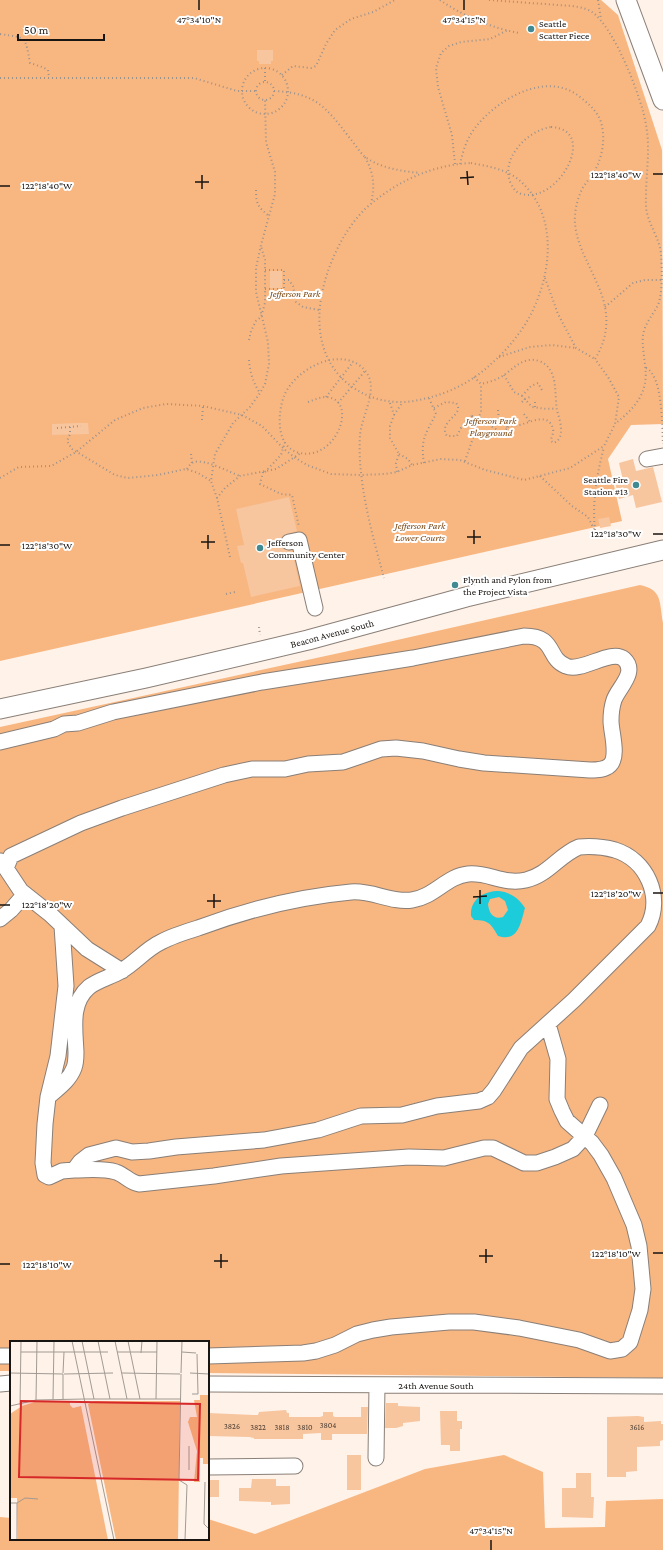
<svg xmlns="http://www.w3.org/2000/svg" width="663" height="1550" viewBox="0 0 663 1550" font-family="'Crimson Pro',serif">
<style>
.green{fill:#f8b680}
.water{fill:#1cccdb;fill-rule:evenodd}
.building{fill:#f7c59e}
.lines{fill:none;stroke-linecap:round;stroke-linejoin:round}
.minor-casing{stroke:#8a7f77;stroke-width:17}
.major-casing{stroke:#8a7f77;stroke-width:21}
.path{stroke:#9c938d;stroke-width:2;stroke-dasharray:1 3;stroke-linecap:butt}
.minor{stroke:#fff;stroke-width:15}
.major{stroke:#fff;stroke-width:19}
.path-bridge{stroke:#9c938d;stroke-width:2;stroke-dasharray:1 3;stroke-linecap:butt}
.ticks{fill:none;stroke:#191512;stroke-width:1.5}
.poi-dot{fill:#428a91;stroke:#fff;stroke-width:1.5}
.labels{text-anchor:middle;stroke-width:4;stroke-linejoin:round;paint-order:stroke}
.number-label{font-size:8px;fill:#504135}
.poi-label{font-size:10px;fill:#191512;stroke:#fff;text-anchor:start}
.park-label{font-size:10px;font-style:italic;fill:#7c4814;stroke:#fff}
.street-label{font-size:10px;fill:#191512;stroke:#fff}
.inset-road{fill:none;stroke:#a29a93;stroke-width:1}
.view{fill:#d62828;fill-opacity:0.15;stroke:#d62828;stroke-width:2}
.inset-edge{fill:none;stroke:#191512;stroke-width:2}
.ticks-label{font-size:10px;text-anchor:middle;fill:#191512;stroke:#fff;stroke-width:4;stroke-linejoin:round;paint-order:stroke}
</style>
<rect width="100%" height="100%" fill="#fef2e9"/>
<!-- green -->
<path class="green" d="M0 0H601L618 15 662 150 663 424 631 425 608 459 622 521 0 661Z
M640 585C663 590 659 602 663 623V1378L208 1373V1342H11V1371H0V727L344 652Z
M504 1455 543 1472 545 1528 605 1527 606 1501 663 1499V1550H0V1517L11 1518V1539H208V1519L255 1534 425 1469Z"/>
<!-- water -->
<path class="water" d="M499 891C509 892 519 898 525 908 521 921 519 943 498 936 491 924 489 920 474 920L471 916C470 899 484 891 499 891ZM499 897 505 901 508 910 503 917C493 920 489 913 488 904L490 899Z"/>
<!-- building -->
<path class="building" d="M257 50H273V61H271V64H259V61H257Z
M270 271H282V288H270Z
M77 423H88L89 434 52 435V424Z
M633 459 636 471 653 467 662 502 636 508 633 495 619 499 615 482 623 480 619 463Z
M289 497 297 531 283 535 281 539 280 543 282 548 286 550 292 551 300 586 251 597 243 563H241L237 546 244 545 236 509Z
M609 517 611 526 600 528 598 519Z
M386 1403H398V1406L420 1407V1421L403 1423V1426L396 1428H385Z
M361 1407H368L367 1434H332V1440H321V1433L303 1434V1439H254V1438L249 1437 208 1436V1413L254 1415H258L259 1412 286 1410 287 1413H289V1417H320L323 1416V1412H333V1416L335 1417H361Z
M440 1411H457V1421H462V1429H460V1451H450V1445H441Z
M638 1416 644 1417V1422L661 1421V1424H663V1440L660 1441V1446L637 1447V1471L626 1472V1477H607V1417Z
M347 1455H361V1490H347Z
M576 1473H591V1497H594L593 1518 562 1517V1488H576Z
M252 1479H276V1486H290V1504L271 1505V1502L239 1501V1488H251Z
M208 1480H219V1497H208Z"/>
<g class="lines">
<defs>
<path id="minor" d="M647 459 663 456
M289 542 299 540 315 608
M0 742 54 729 64 724 78 723 113 712 262 682 413 658 524 636C557 636 546 658 566 666 582 673 611 648 624 659 638 672 618 688 614 700 612 706 611 714 611 721 611 732 619 756 610 765 605 770 597 770 590 770L484 763 459 759 423 751 396 748 381 749 343 762 308 764 285 769H252L224 775 122 808 81 823 11 856 6 868
M579 847C591 846 604 847 615 850 647 860 663 897 648 926L574 1000 521 1048 494 1090 488 1097 479 1101 437 1106 402 1115 361 1116 318 1130 264 1140 176 1147 149 1151 132 1152 116 1148 89 1155 80 1162 74 1170 62 1171 49 1177 45 1175 43 1163 45 1124 48 1097C58 1088 69 1081 74 1068 76 1063 76 1057 76 1052 75 1029 70 1003 89 987 98 980 111 977 121 971 135 963 146 949 161 942 172 936 185 932 198 928 249 909 296 897 351 892 372 890 391 903 412 900 434 897 447 876 468 874 489 872 503 885 526 880 548 875 559 855 579 847Z
M1 861 21 891 50 914 87 949 122 971
M0 919 11 910 25 894
M48 1097 58 1056 66 986 62 926
M74 1170C88 1170 103 1168 116 1172 125 1175 129 1182 139 1184L214 1176 281 1166 409 1157 444 1158 484 1148H493L524 1163H537L555 1157 573 1149 585 1136 600 1105
M0 1356H11
M208 1356 303 1353 316 1351 335 1345 357 1334 373 1330 391 1327 449 1322H474L519 1328 579 1340 610 1351 622 1349 630 1342 640 1310 643 1289 639 1246 634 1225 614 1178 601 1155 592 1143 567 1121 562 1111 557 1099 558 1059 548 1024
M0 1384 11 1383
M208 1384 663 1386
M376 1458 377 1385
M208 1467 295 1466"/>
<path id="major" d="M626 0 663 100
M0 709 146 678 308 640 466 597 663 550"/>
</defs>
<!-- minor casing -->
<use href="#minor" class="minor-casing"/>
<!-- major casing -->
<use href="#major" class="major-casing"/>
<!-- path -->
<path class="path" d="M440 0C463 16 492 28 519 33
M489 0 572 6C579 7 586 8 592 12 614 27 642 98 646 125 651 151 645 179 646 206 647 224 660 237 661 255 662 269 663 292 658 305 653 315 645 323 643 335 642 344 644 355 645 365 649 392 636 407 616 423
M598 0 601 19
M0 34C27 38 25 36 30 63L42 67 48 70 49 77
M242 91a23 23 0 1 1 46 0a23 23 0 1 1-46 0Z
M282 75 293 66 311 68 316 66 326 44 335 30 351 19 373 12 395 0
M0 78H194L237 91H255
M265 81V67
M256 91a9 9 0 1 1 18 0a9 9 0 1 1-18 0Z
M274 91C315 93 325 106 349 137 354 143 359 151 364 156 379 168 401 171 420 173
M551 127C599 129 559 204 522 194 516 193 514 189 511 184 499 159 528 130 551 127Z
M365 157C374 174 375 185 371 204
M471 163C487 166 506 169 519 180 559 214 552 274 530 316 521 333 506 351 491 364 473 381 448 394 423 399 397 406 369 401 347 383 304 346 318 282 343 238 349 228 357 217 365 209 395 182 431 165 471 163Z
M455 164 452 135 438 87 436 68 441 53 449 46 461 42 490 39 508 30
M256 190C256 204 258 207 269 216
M545 278 558 314 576 348 595 359
M284 280H289L293 286 296 302 303 307 319 310
M265 289H284V270H265
M605 307 633 283 645 280H662
M249 340 251 331 256 321 261 317 265 303V260L261 246
M499 357 530 347 552 345 576 348
M249 360C250 372 253 383 260 393
M646 368C663 376 662 426 663 444
M504 375 514 392 522 396 532 407C541 408 548 410 556 408
M474 377 481 384C489 382 497 380 504 375 514 368 524 356 539 361 559 368 554 394 557 410 559 418 563 428 560 437 559 440 557 441 554 443L551 441C551 437 554 434 553 429 549 413 533 421 523 424 518 426 512 425 507 427V429L501 432 491 426 485 419
M522 396 531 386 538 383 543 392
M326 397 353 362
M308 402C314 400 320 397 326 397 359 399 337 461 300 453 276 448 277 415 284 396 294 371 334 348 359 365 384 383 362 412 360 435 357 481 372 534 384 578
M522 402 525 399 530 397
M535 402V407
M338 403 365 371
M390 403 394 415 390 426V438L399 454 396 463 397 472
M434 408 446 402 456 403C466 415 437 421 447 436H457C461 427 464 421 472 416
M498 410 499 420 507 427
M524 414 530 422
M394 415 402 403
M202 420 203 406
M70 427V434L67 441 72 449 115 475 128 478 158 475 186 469 198 473 211 481
M57 428 81 426
M191 454 192 463
M399 454 408 459 412 465
M465 461 473 438 481 411V384
M424 463C420 440 426 433 436 414L429 398
M187 469C189 466 191 463 194 462 206 459 229 472 240 476
M263 472 260 484 281 494 292 495 299 527
M265 472 281 455 285 442
M540 476 572 506 588 517 594 529
M0 478 19 467 51 466 76 452 115 420 143 408 166 404 203 406 242 415 262 426 284 449 294 457 307 465 331 474 362 475 385 474 397 472 412 465 441 459 460 460 485 470 524 480 570 468 604 446 615 424 619 397 608 377 595 359C611 333 609 308 596 281 588 262 577 245 575 224 574 213 577 200 582 189 585 184 589 179 593 174 602 159 606 140 601 122 597 111 589 104 580 97 547 70 497 99 475 128 467 138 463 151 460 164
M217 498 211 481 215 454 233 423 250 407 260 393 265 384 269 364 268 342 256 292V268L261 245 275 194V172L266 142 265 100
M595 530C592 501 597 474 604 447
M230 557 217 498 225 488 240 476 276 469 301 453
M226 594 235 592
M259 627 260 635"/>
<!-- minor -->
<use href="#minor" class="minor"/>
<!-- major -->
<use href="#major" class="major"/>
<!-- path-bridge -->
<path class="path-bridge" d="M472 416 485 419"/>
</g>
<!-- ticks -->
<path class="ticks" d="M199 0V10M464 0V10M467 171 468 185M653 174H663M202 175V189M460 178 474 177M195 182H209M0 186H10M474 530V544M653 534H663M208 535V549M467 537H481M201 542H215M0 545H10M480 890V904M653 893H663M214 894V908M473 897 487 896M207 901H221M0 905H10M486 1249V1263M653 1253H663M221 1254V1268M479 1256H493M214 1261H228M0 1264H10M491 1540V1550"/>
<!-- markers -->
<g class="poi-dot">
<circle cx="531" cy="29" r="4"/>
<circle cx="636" cy="485" r="4"/>
<circle cx="260" cy="548" r="4"/>
<circle cx="455" cy="585" r="4"/>
</g>
<g class="labels">
<!-- number labels -->
<g class="number-label">
<text x="328" y="1428">3804</text>
<text x="232" y="1429">3826</text>
<text x="258" y="1430">3822</text>
<text x="282" y="1430">3818</text>
<text x="305" y="1430">3810</text>
<text x="637" y="1430">3616</text>
</g>
<!-- poi labels -->
<g class="poi-label">
<text x="539" y="27">Seattle<tspan x="539" dy="12">Scatter Piece</tspan></text>
<text x="628" y="483" text-anchor="end">Seattle Fire<tspan x="628" dy="12">Station #13</tspan></text>
<text x="268" y="546">Jefferson<tspan x="268" dy="12">Community Center</tspan></text>
<text x="463" y="583">Plynth and Pylon from<tspan x="463" dy="12">the Project Vista</tspan></text>
</g>
<!-- park labels -->
<g class="park-label">
<text x="295" y="297">Jefferson Park</text>
<text x="491" y="424">Jefferson Park<tspan x="491" dy="12">Playground</tspan></text>
<text x="420" y="529">Jefferson Park<tspan x="420" dy="12">Lower Courts</tspan></text>
</g>
<!-- street labels -->
<g class="street-label">
<text transform="translate(332 633) rotate(-15)" y="4">Beacon Avenue South</text>
<text x="436" y="1389">24th Avenue South</text>
</g>
</g>
<!-- overview -->
<g transform="translate(10 1341)">
<rect width="199" height="199" fill="#fef2e9"/>
<path d="M199 49V123H193V117H190V141H184L187 110 178 81 180 76H187L184 59H190V54H199ZM28 60H60V64L63 67 71 65 98 199H8L7 157H0V73L12 65ZM85 60H170L168 199H106L78 63Z" fill="#f8b680"/>
<path class="inset-road" d="M62 0 104 199M72 0 84 58M88 0 100 58M105 0 117 58M118 0 130 58M11 11H98M107 11H147M172 11 186 12M131 12 132 0M0 32 53 33M53 32 54 11M112 32 170 33M171 32 172 0M180 32 199 33M54 33 103 32M171 33 169 139 177 144 175 199M182 53H188L187 13M74 58H171M146 58 147 0M26 59 27 0M43 59 44 0M53 59V33M10 64 11 0M0 65 26 59 74 58M179 129V105M195 141 194 183 199 188M0 162H7L15 157 28 158M7 199V162"/>
<path class="view" d="M11 60 190 63 188 139 9 136Z"/>
<rect width="199" height="199" class="inset-edge"/>
</g>
<g class="ticks-label">
<text x="199" y="23">47°34'10"N</text>
<text x="464" y="23">47°34'15"N</text>
<text x="616" y="178">122°18'40"W</text>
<text x="47" y="189">122°18'40"W</text>
<text x="616" y="537">122°18'30"W</text>
<text x="47" y="549">122°18'30"W</text>
<text x="616" y="897">122°18'20"W</text>
<text x="47" y="908">122°18'20"W</text>
<text x="616" y="1257">122°18'10"W</text>
<text x="47" y="1268">122°18'10"W</text>
<text x="491" y="1534">47°34'15"N</text>
</g>
<!-- scale -->
<path d="M18 34v6h86v-6" fill="none" stroke="#191512" stroke-width="2"/>
<text x="24" y="34" font-size="12" fill="#191512" stroke="#ffffff" stroke-width="3" paint-order="stroke">50 m</text>
</svg>
